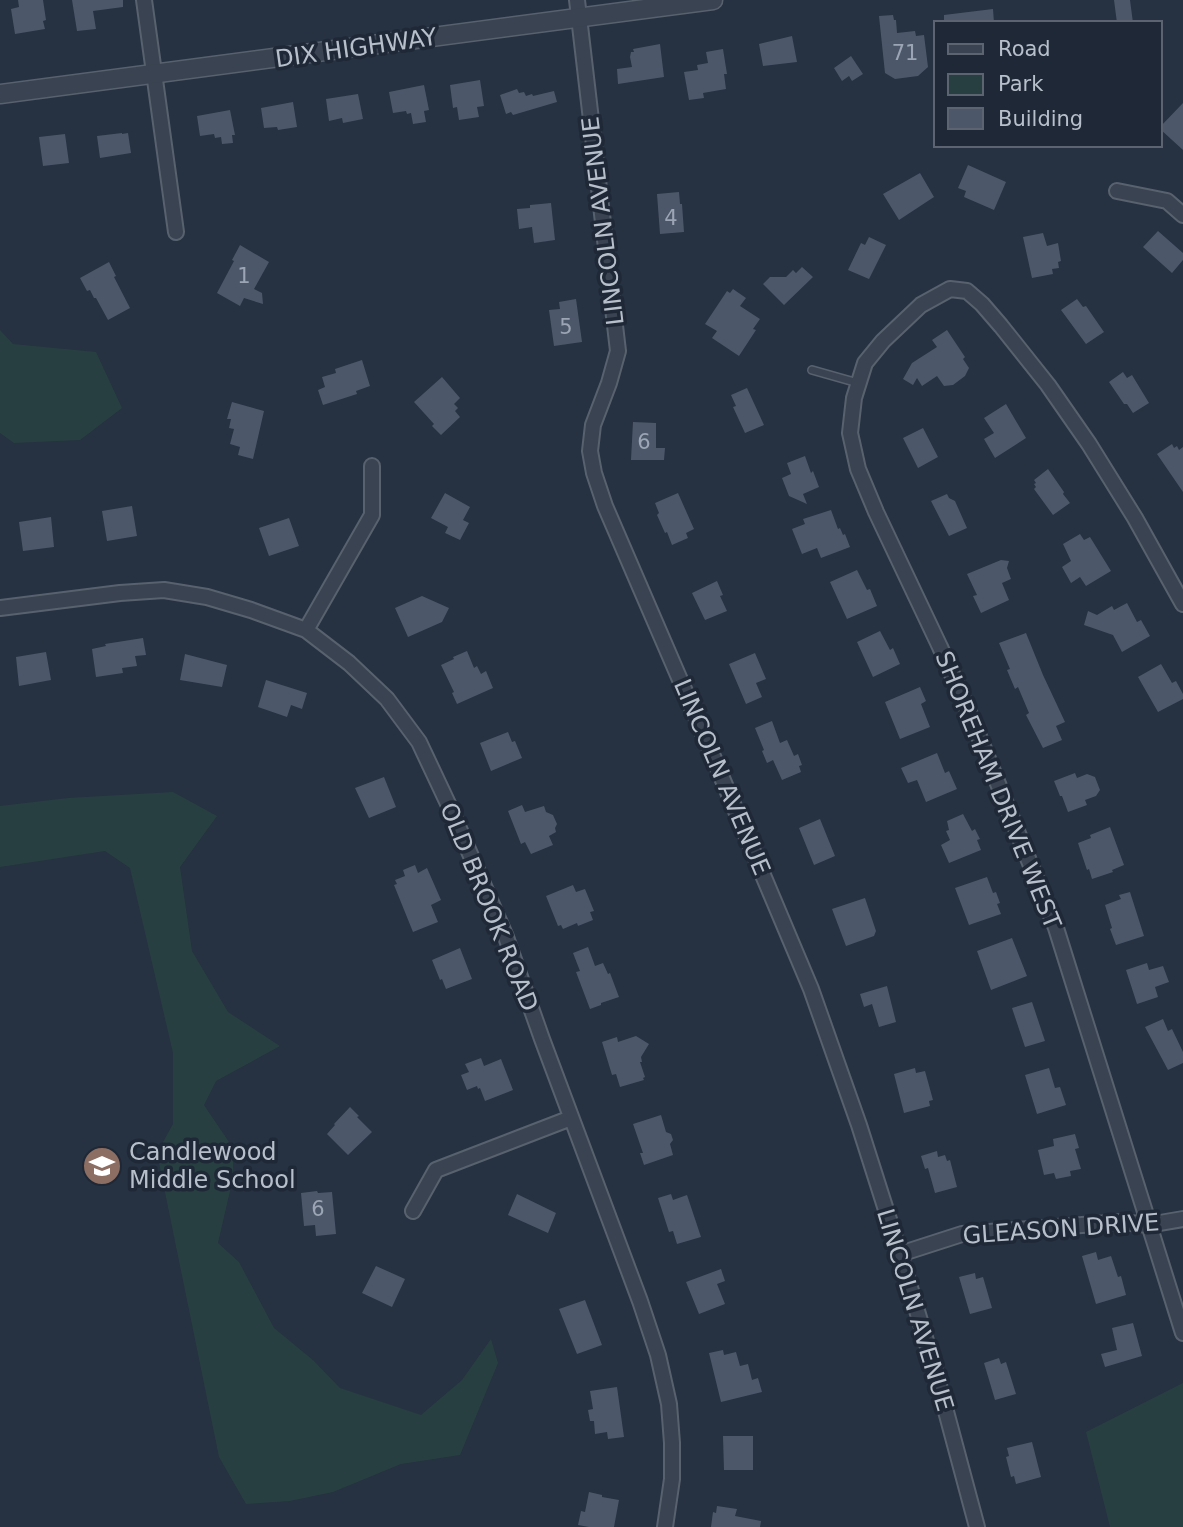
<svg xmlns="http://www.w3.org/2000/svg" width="1183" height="1527" viewBox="0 0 1183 1527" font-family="'DejaVu Sans',sans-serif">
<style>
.green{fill:#283f42}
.building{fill:#4c586a}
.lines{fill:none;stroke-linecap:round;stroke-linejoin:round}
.service-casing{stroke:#58616e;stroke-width:10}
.minor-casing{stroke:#58616e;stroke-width:18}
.tertiary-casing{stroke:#58616e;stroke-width:21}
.service{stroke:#3a4351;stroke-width:7}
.minor{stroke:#3a4351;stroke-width:14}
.tertiary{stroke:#3a4351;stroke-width:18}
.labels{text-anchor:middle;stroke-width:7;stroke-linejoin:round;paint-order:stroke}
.number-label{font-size:21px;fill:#9ca5b3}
.street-label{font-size:24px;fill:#b7bfcb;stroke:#1f2836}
.poi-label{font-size:24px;fill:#b7bfcb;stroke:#1f2836;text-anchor:start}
</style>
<rect width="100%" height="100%" fill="#263141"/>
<!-- green -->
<path class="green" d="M0 330 13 344 96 352 122 408 80 440 14 443 0 433Z
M173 792 217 816 180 867 192 951 228 1012 280 1046 216 1081 204 1105 233 1148V1178L218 1243 239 1262 274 1328 313 1360 340 1388 421 1415 462 1380 491 1339 498 1363 460 1455 401 1464 333 1492 290 1501 246 1504 219 1457 157 1153 173 1124V1053L130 868 105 851 0 867V806L68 798Z
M1183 1383V1527H1110L1086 1432Z"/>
<!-- building -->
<path class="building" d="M18 0H43L46 20 43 21 45 29 15 34 11 9 19 7Z
M72 0H123V7L93 11 96 29 77 31Z
M1114 0H1130L1133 23H1117Z
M993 9 994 23H944V15Z
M893 15 894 20H896L897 33 915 31 916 36 924 35 928 67 918 76 895 79 885 73 879 16Z
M792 36 797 62 763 66 759 44Z
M660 44 664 77 618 84 617 69 632 67 630 57 631 52H634L633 49Z
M723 49 727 74H724L726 89 703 93 704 98 689 100 684 72 698 70 697 65 708 63 706 52Z
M851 56 863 74 852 81 849 76 842 81 834 68Z
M480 80 484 106 477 107 479 117 459 120 457 107 453 108 450 85Z
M424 85 429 110 424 111 426 122 413 124 411 113 407 114 406 111 393 113 389 92Z
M517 89 519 93 524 92 526 96 532 94 533 96 554 91 557 102 513 115 511 112 506 114 500 95Z
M358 94 363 119 343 123 342 118 329 121 326 99Z
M293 102 297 127 278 130 277 127 264 128 261 108Z
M1183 103V150L1160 129V127Z
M230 110 235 135H232L233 143 222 144 221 137 215 138 214 134 200 136 197 116Z
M122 133V134L128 133 131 153 100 158 97 136Z
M65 134 69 163 43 166 39 137Z
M968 165 1006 182 994 210 964 197 966 191 958 188Z
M920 173 934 197 899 220 883 194Z
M679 192 680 204H682L684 232 660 234 657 194Z
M551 203 555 240 534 243 532 227 519 229 517 209 530 208V205Z
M1158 231 1183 253V260L1172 273 1143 247Z
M1043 233 1047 246 1058 243 1061 261 1058 262 1059 268 1052 269 1053 274 1032 278 1023 237Z
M869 237 886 245 869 279 848 270 861 243 865 245Z
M240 245 269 262 254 289 262 293 263 304 244 298 240 306 217 293 234 261 232 260Z
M109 262 116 276 114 277 130 308 108 320 96 298H94L90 290 87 291 80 278Z
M802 267 813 277 784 305 763 284 770 277H786L793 270 796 273Z
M733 289 746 298 740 306 760 319 753 329 756 330 739 356 712 338 717 331 705 324 727 291 730 293Z
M576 299 582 342 554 346 549 310 560 309 559 302Z
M1077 299 1083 307 1086 306 1104 332 1086 344 1061 310Z
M947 330 965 357 963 359 969 368 965 376 953 385 944 386 937 376 922 386 917 378 913 385 903 379 912 363 937 347 932 340Z
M362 360 370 386 356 391 357 394 323 405 318 390 325 387 322 377 336 373 335 369Z
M1123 372 1127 378 1132 375 1149 403 1133 413 1127 404H1124L1109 382Z
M442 377 460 398 454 404 458 408 455 411 460 417 441 435 432 426 434 424 414 402Z
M747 388 764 425 745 433 733 407 736 406 731 395Z
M232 402 264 411 253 459 238 455 240 447 230 444 234 429 229 428 231 419H227Z
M1006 404 1026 438 995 458 984 439 994 433 984 418Z
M633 422 656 423V448H665L664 460H631Z
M923 428 938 457 918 468 903 438Z
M1172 444 1174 448 1177 446 1179 450 1183 447V492L1157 454Z
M805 456 811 473 813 471 819 487 803 494 807 504 789 496 782 478 791 474 787 463Z
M1048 469 1064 492 1063 494 1070 503 1053 515 1034 489 1036 487 1034 484 1036 483 1034 480Z
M445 493 470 507 463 520 469 523 460 540 445 533 448 527 431 518Z
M678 493 694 529 686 533 688 538 672 545 667 532 665 533 657 515 659 513 655 503Z
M947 494 949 498 955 501 967 528 949 536 931 501Z
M132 506 137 536 107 541 102 511Z
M831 510 838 529 840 528 843 535 845 534 850 547 821 558 817 548 802 554 792 529 805 524 803 519Z
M51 517 54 547 23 551 19 522Z
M289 518 299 546 269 556 259 528Z
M1080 534 1084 540 1090 537 1111 571 1086 586 1080 577 1071 583 1062 567 1071 561 1063 544Z
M1001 560 1009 561 1007 568 1011 579 1002 583 1009 600 981 613 973 596 977 595 967 574Z
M857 570 867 590 870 589 877 606 847 619 830 582Z
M717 581 723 595 720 596 727 611 705 620 692 593Z
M422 596 449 608 442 622 408 637 395 608Z
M1127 603 1137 622 1141 620 1150 636 1122 652 1113 635 1084 625 1088 611 1097 615 1112 606 1114 610Z
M880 631 890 650 893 648 900 664 873 677 857 642Z
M1026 633 1043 675 1065 722 1056 726 1062 740 1043 748 1026 715 1029 713 1018 687 1015 689 1007 670 1010 669 999 643Z
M143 638 146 655 135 656 137 666 122 668 123 673 96 677 92 649 106 646 105 644Z
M467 651 474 668 477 666 481 674 486 671 493 688 457 704 452 693 454 692 441 665 454 659 453 657Z
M46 652 51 680 19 686 16 657Z
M755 653 766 679 756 683 762 697 746 704 729 664Z
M185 654 227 665 222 687 180 680Z
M1161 664 1172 683 1176 681 1183 694V699L1158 712 1138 677Z
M266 680 307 693 302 709 291 705 287 717 258 707Z
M920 687 926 701 921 704 930 727 900 739 885 702Z
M772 721 780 743 787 740 794 756 798 754 802 765 799 766 801 772 782 780 773 760 767 763 762 751 764 750 755 728Z
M508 732 512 742 515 741 522 758 491 771 480 743Z
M937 753 945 773 949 771 957 789 926 802 917 780 908 783 901 768Z
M1075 773 1077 778 1087 774 1095 777 1100 790 1096 796 1085 800 1087 805 1068 812 1062 796H1060L1054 781Z
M384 777 396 807 369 818 355 788Z
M522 805 525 812 544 806 546 812 553 815 557 824 555 828 556 832 549 836 553 845 531 854 525 842 521 844 508 811Z
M963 814 972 831 975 829 980 839 977 840 981 850 949 863 941 845 950 840 946 831 949 830 947 821Z
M820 819 835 856 814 865 799 828Z
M1110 827 1124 865 1112 870 1113 872 1092 879 1089 869 1087 870 1078 843 1091 838 1090 835Z
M415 865 418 873 427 868 441 900 431 905 438 922 413 932 394 885 397 884 395 880 405 876 403 870Z
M987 877 993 893 996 892 1000 903 997 904 1001 914 969 925 955 888Z
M573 885 576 892 585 889 594 911 590 912 593 920 578 926 577 923 563 929 561 925 558 926 546 896Z
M1130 892 1144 936 1116 945 1110 929 1112 928 1105 905 1121 899 1119 895Z
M865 898 876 931 874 936 846 946 832 909Z
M1012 938 1027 976 991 990 977 951Z
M588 947 595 966 603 963 608 974 610 973 619 997 601 1003V1005L590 1009 576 972 580 971 573 953Z
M460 948 472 979 446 989 442 979 440 980 432 960Z
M1147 963 1149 970 1163 966 1169 982 1155 987 1158 997 1137 1004 1126 970Z
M887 986 896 1022 879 1027 872 1004 864 1007 860 994Z
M1032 1002 1045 1041 1025 1047 1012 1008Z
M1163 1019 1168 1031 1172 1029 1183 1052V1063L1168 1070 1145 1027Z
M636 1036 649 1044 641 1057 642 1062H640L645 1077 643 1078 644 1080 620 1087 616 1074 612 1075 602 1042 617 1037 618 1042Z
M481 1058 484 1066 501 1059 513 1090 485 1101 480 1088 478 1089 477 1086 467 1090 461 1075 469 1072 465 1064Z
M915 1068 916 1073 925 1071 933 1100 929 1101 930 1106 904 1113 894 1074Z
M1049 1068 1055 1088 1060 1087 1066 1105 1037 1114 1025 1075Z
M350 1107 359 1116 357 1117 372 1132 348 1155 327 1134 335 1125 334 1124Z
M661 1115 666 1132 671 1134 673 1140 670 1144 673 1155 644 1165 640 1153H643L633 1124Z
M1075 1134 1079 1148 1075 1149 1081 1169 1070 1171 1071 1176 1056 1179 1054 1173 1044 1175 1038 1150 1054 1146 1053 1139Z
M937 1151 938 1157 945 1155 947 1161 950 1160 957 1187 935 1193 928 1168 925 1169 921 1156Z
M317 1191 318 1193 332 1192 336 1234 316 1236 315 1225 304 1226 301 1193Z
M517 1194 556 1213 548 1233 508 1215Z
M671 1194 673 1200 687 1195 701 1237 677 1244 673 1231 669 1232 658 1198Z
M1096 1252 1098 1260 1111 1256 1118 1277 1121 1276 1126 1295 1096 1304 1082 1256Z
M376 1266 405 1279 392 1307 362 1293Z
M721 1269 725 1281 717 1284 725 1304 699 1314 686 1282Z
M975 1273 976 1279 983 1277 992 1308 970 1314 959 1277Z
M585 1300 602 1345 577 1354 559 1309Z
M1133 1323 1142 1356 1105 1367 1101 1354 1117 1350 1112 1328Z
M723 1350 724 1355 736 1352 740 1366 748 1364 752 1380 758 1378 762 1392 721 1402 709 1353Z
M999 1358 1001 1364 1006 1362 1016 1394 995 1400 984 1363Z
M617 1387 624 1437 608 1439 607 1432 595 1434 594 1421H590L588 1410 593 1409 590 1391Z
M723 1436H753V1470H724Z
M1032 1442 1041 1477 1016 1484 1014 1476 1011 1477 1006 1457 1009 1456 1007 1448Z
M589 1492 602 1495V1497L619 1500 614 1527H589L578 1525 581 1511 585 1512Z
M717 1506 737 1509 735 1516 761 1521 760 1527H711L713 1512 716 1513Z"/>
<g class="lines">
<defs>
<path id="service" d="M812 370 858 383"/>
<path id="minor" d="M144 0 176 232
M577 0 618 351 609 383 593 425 590 451 594 473 605 506 709 747 811 989 859 1125 900 1254 936 1374 977 1527
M1117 191 1167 201 1183 215
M1183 604 1135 518 1089 444 1048 385 1001 326 982 304 967 291 950 289 921 305 883 341 865 363 854 398 850 433 858 469 876 512 940 647 974 724 1056 928 1183 1333
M0 608 120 593 164 590 207 597 251 610 306 630 349 663 387 699 419 742 451 810 506 937 542 1039 640 1301 658 1355 669 1404 672 1443V1479L665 1527
M306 630 372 515V466
M413 1211 436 1170 571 1118
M900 1254 962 1234 1122 1222 1148 1225 1183 1219"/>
<path id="tertiary" d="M0 94 713 0"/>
</defs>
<!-- service casing -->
<use href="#service" class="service-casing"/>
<!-- minor casing -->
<use href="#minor" class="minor-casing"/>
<!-- tertiary casing -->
<use href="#tertiary" class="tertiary-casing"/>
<!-- service -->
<use href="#service" class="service"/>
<!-- minor -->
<use href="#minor" class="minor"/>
<!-- tertiary -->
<use href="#tertiary" class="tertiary"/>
</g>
<!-- icons -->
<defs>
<symbol id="school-disc" viewBox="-11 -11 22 22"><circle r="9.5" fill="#8d6e63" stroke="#1f2836"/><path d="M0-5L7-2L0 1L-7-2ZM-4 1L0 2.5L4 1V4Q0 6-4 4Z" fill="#fff"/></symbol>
</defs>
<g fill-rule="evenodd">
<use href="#school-disc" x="80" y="1144" width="44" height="44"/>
</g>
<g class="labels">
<!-- number labels -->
<g class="number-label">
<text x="905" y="60">71</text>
<text x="671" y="225">4</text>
<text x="244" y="283">1</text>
<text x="566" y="334">5</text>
<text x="644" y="449">6</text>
<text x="318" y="1216">6</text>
</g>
<!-- street labels -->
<g class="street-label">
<text transform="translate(356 48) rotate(-8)" y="8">DIX HIGHWAY</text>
<text transform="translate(603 221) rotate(-97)" y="8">LINCOLN AVENUE</text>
<text transform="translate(722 777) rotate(67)" y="8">LINCOLN AVENUE</text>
<text transform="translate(998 790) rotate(68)" y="8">SHOREHAM DRIVE WEST</text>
<text transform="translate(489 907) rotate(68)" y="8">OLD BROOK ROAD</text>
<text transform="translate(1061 1229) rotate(-4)" y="8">GLEASON DRIVE</text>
<text transform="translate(915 1310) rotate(73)" y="8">LINCOLN AVENUE</text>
</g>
<!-- poi labels -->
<g class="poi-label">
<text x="129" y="1160">Candlewood<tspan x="129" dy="28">Middle School</tspan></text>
</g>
</g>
<!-- legend -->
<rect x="934" y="21" width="228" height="126" fill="#1f2836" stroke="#5c6472" stroke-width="2"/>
<rect x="948" y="44" width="35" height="10" fill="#3a4351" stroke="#5c6472" stroke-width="2"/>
<text x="998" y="56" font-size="21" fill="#b7bfcb">Road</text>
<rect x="948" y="74" width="35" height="21" fill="#283f42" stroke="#5c6472" stroke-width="2"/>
<text x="998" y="91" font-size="21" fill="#b7bfcb">Park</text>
<rect x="948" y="108" width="35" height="21" fill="#4c586a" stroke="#5c6472" stroke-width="2"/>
<text x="998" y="126" font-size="21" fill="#b7bfcb">Building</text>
</svg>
